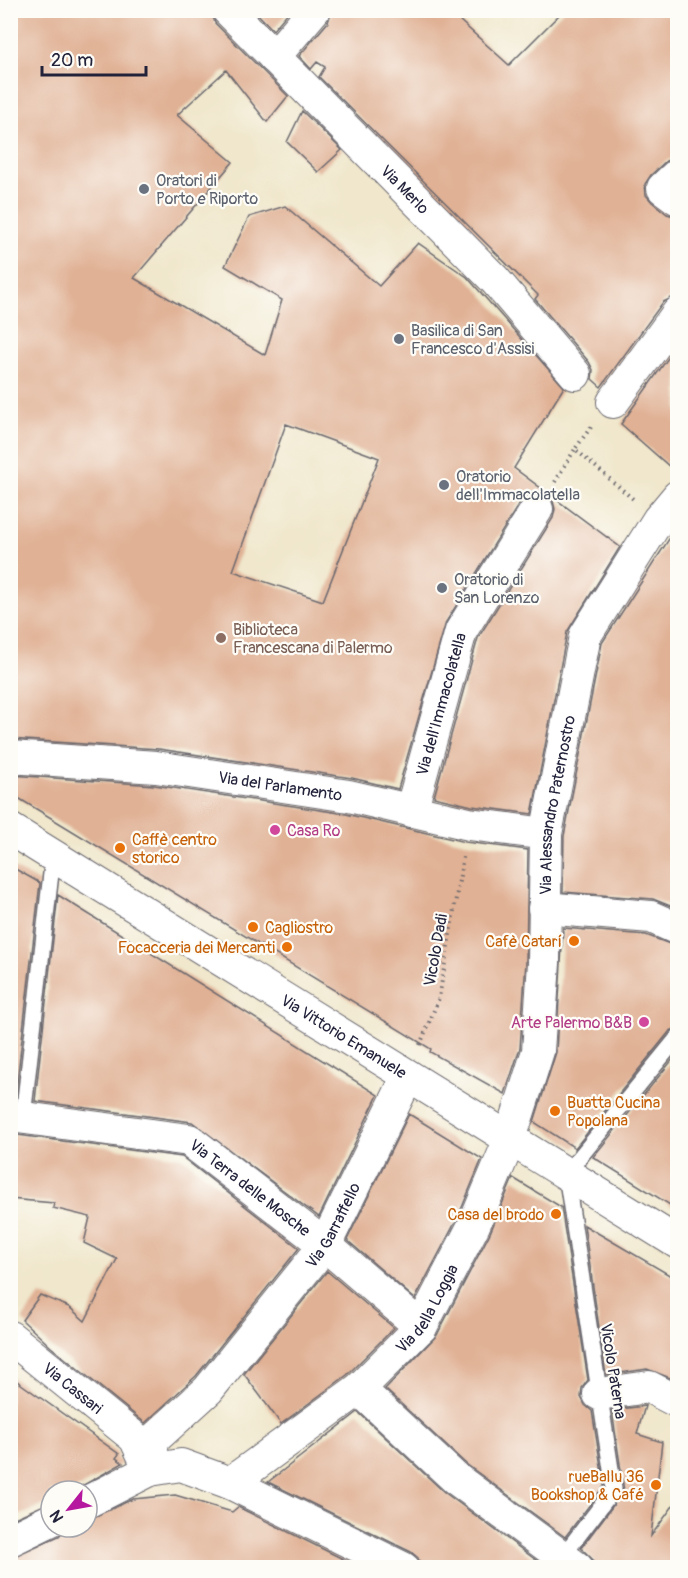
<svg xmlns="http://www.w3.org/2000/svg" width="688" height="1578" viewBox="0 0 688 1578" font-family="Pangolin,sans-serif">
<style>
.building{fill:#e0b194;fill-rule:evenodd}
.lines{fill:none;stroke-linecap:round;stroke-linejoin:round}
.lane-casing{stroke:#6a676e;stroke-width:18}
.street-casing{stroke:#6a676e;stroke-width:34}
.path{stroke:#6a676e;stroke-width:4;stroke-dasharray:1.5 4.5;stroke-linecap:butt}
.lane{stroke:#fff;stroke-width:15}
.street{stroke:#fff;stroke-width:32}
.worship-dot{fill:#6b7280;stroke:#fdfcf7;stroke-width:2}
.education-dot{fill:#8d6e63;stroke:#fdfcf7;stroke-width:2}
.hotel-dot{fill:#d1479c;stroke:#fdfcf7;stroke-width:2}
.food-dot{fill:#e8710a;stroke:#fdfcf7;stroke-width:2}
.labels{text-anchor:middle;stroke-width:4.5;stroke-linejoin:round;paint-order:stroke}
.worship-label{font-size:16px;fill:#5b616d;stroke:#fdfcf7;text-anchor:start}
.street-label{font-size:16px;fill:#22223b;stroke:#fdfcf7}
.education-label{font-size:16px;fill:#785e54;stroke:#fdfcf7;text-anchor:start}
.hotel-label{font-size:16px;fill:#b23c85;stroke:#fdfcf7;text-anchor:start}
.food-label{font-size:16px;fill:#c56008;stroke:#fdfcf7;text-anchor:end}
</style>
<rect width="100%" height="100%" fill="#fdfcf7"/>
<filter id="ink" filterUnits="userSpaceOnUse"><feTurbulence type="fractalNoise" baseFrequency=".0167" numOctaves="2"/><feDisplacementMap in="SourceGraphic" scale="12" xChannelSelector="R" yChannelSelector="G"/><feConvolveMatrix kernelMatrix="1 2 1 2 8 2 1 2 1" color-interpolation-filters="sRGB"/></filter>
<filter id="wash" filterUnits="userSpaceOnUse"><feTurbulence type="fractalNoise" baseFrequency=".008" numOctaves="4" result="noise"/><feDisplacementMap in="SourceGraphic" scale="24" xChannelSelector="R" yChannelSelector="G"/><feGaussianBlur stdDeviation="1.35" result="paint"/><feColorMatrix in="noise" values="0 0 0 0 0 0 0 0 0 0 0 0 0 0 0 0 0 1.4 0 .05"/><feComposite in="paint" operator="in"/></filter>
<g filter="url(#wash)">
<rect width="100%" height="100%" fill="#f0e7cc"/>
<g id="blocks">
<!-- building -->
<path class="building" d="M10 10H211L215 23 288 96 267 122 226 70 177 115 233 162 134 278 265 355 282 300 225 266 249 217 285 206 379 286 418 243 467 277 564 387 514 468 620 547 567 632 532 814 472 806 434 797 478 638 553 518 555 509 553 501 547 494 538 491 529 493 522 499 446 622 398 789 352 778 159 749 10 739ZM286 424 379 458 323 601 233 571Z
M254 10H290L273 30Z
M332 10H448L509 65 564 10H678V157L666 161 651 175 645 184 646 195 652 202 667 214 678 217V295L663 302 601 387 592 379 593 370 589 362 535 299 538 295 319 77 325 67 317 62 311 69 299 56 328 22Z
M302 111 342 150 318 172 287 142Z
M678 344V474L621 424Z
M678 525V909L653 899 563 892 564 836 602 643Z
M10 775 154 785 346 814 465 842 528 850 526 962 520 1048 505 1094 430 1052 431 1049 10 793Z
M10 866 40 883 15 1099 10 1098Z
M58 895 378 1095 319 1217 192 1122 35 1101Z
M563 928 646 935 678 947V1028L670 1031 575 1148 534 1122 556 1052Z
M678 1053V1210L593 1157Z
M409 1114 482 1159 458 1217 415 1299 347 1240Z
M10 1134 182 1157 299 1248 196 1376 145 1423 51 1347 22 1320 40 1295 69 1307 85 1321 117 1259 84 1243 90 1217 53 1208 54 1203 10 1199Z
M513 1178 561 1207 588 1380 582 1388 581 1397 585 1405 592 1411 604 1486 565 1537 466 1464 385 1389 437 1335 490 1233Z
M584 1225 678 1280V1381L647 1369 606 1375Z
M327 1271 394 1328 347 1375 281 1424 244 1374Z
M10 1376 119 1454 116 1458 123 1463 73 1491H51V1502L10 1520Z
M645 1406 637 1434 662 1442 651 1536 678 1499V1568H595L593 1560 581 1548 624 1491 612 1410Z
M358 1412 444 1492 540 1563 537 1568H421L418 1558 411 1552 268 1482Z
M175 1495 232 1512 238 1507 361 1568H10V1558L59 1536 67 1527H87V1520L133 1499Z"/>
</g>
</g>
<g filter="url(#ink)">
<use href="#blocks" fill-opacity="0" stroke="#6a676e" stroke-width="1.5"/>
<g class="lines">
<defs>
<path id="lane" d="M23 1117 53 856
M562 1557 614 1489 566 1174 678 1037"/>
<g id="street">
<path id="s1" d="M228 10 495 280 575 374"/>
<path d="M274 57 314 10"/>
<path d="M678 174 663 188 678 199"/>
<path d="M613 402 678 313"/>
<path id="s2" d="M10 757 156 767 349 796 469 824 546 834"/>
<path id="s3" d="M411 811 461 631 537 509"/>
<path id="s4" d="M10 829 678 1243"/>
<path d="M544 908 651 917 678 929"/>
<path id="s5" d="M10 1116 189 1140 325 1245 421 1327"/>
<path id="s6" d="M10 1337 135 1438 150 1470"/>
<path d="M359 1389 455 1478 577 1568"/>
<path d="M599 1394 649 1387 678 1402"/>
<path id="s7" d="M150 1470 153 1440 208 1390 325 1245 408 1076"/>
<path id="s8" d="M230 1483 359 1389 421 1327 474 1225 510 1139 538 1051 544 963 546 834 585 636 658 520 678 496"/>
<path d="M87 1502 150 1470 181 1465 230 1483 403 1568"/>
<path d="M10 1540 51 1520"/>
</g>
</defs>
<!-- lane casing -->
<use href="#lane" class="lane-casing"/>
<!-- street casing -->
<use href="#street" class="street-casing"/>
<!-- path -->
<path class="path" d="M591 427 575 449 633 499
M555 482 575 449
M420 1045 439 998 463 857"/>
<!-- lane -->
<use href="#lane" class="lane"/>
<!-- street -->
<use href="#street" class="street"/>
</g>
</g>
<!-- markers -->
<g class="worship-dot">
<circle cx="144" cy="189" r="6"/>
<circle cx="399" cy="339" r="6"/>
<circle cx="444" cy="485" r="6"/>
<circle cx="442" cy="588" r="6"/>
</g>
<circle class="education-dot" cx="221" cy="638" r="6"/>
<g class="hotel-dot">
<circle cx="275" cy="830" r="6"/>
<circle cx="644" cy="1022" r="6"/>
</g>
<g class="food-dot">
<circle cx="120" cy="848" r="6"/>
<circle cx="253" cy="927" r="6"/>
<circle cx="574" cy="941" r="6"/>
<circle cx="287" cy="947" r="6"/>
<circle cx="555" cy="1111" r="6"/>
<circle cx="556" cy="1214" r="6"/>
<circle cx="656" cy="1485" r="6"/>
</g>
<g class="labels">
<!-- worship labels -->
<g class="worship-label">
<text x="156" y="186">Oratori di<tspan x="156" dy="18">Porto e Riporto</tspan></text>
<text x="411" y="336">Basilica di San<tspan x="411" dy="18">Francesco d'Assisi</tspan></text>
<text x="456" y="482">Oratorio<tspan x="456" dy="18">dell'Immacolatella</tspan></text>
<text x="454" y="585">Oratorio di<tspan x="454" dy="18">San Lorenzo</tspan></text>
</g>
<!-- street labels -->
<g class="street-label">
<text dy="6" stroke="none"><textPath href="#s1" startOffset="252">Via Merlo</textPath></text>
<text dy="6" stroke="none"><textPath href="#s3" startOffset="111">Via dell'Immacolatella</textPath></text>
<text dy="6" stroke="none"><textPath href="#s2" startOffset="272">Via del Parlamento</textPath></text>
<text dy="6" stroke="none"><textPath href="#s8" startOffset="795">Via Alessandro Paternostro</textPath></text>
<text transform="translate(435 950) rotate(-80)" y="6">Vicolo Dadi</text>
<text dy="6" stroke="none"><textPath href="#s4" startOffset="393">Via Vittorio Emanuele</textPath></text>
<text dy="6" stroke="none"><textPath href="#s5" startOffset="258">Via Terra delle Mosche</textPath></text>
<text dy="6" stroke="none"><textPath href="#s7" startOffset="312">Via Garraffello</textPath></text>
<text dy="6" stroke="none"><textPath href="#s8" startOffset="266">Via della Loggia</textPath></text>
<text transform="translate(614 1371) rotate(81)" y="6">Vicolo Paterna</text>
<text dy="6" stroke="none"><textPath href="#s6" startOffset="81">Via Cassari</textPath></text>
</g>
<!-- education labels -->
<g class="education-label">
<text x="233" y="635">Biblioteca<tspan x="233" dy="18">Francescana di Palermo</tspan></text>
</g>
<!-- hotel labels -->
<g class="hotel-label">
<text x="287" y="836">Casa Ro</text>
<text x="632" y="1028" text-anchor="end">Arte Palermo B&amp;B</text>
</g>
<!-- food labels -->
<g class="food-label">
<text x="132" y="845" text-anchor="start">Caffè centro<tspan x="132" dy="18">storico</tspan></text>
<text x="265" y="933" text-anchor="start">Cagliostro</text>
<text x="562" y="947">Cafè Catarí</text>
<text x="275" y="953">Focacceria dei Mercanti</text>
<text x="567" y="1108" text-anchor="start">Buatta Cucina<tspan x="567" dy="18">Popolana</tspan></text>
<text x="544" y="1220">Casa del brodo</text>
<text x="644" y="1482">rueBallu 36<tspan x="644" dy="18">Bookshop &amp; Café</tspan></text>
</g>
</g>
<!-- margin -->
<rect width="688" height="1578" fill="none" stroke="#fdfcf7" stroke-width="36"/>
<!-- north arrow -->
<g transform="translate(69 1509) rotate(239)"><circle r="28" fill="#fdfcf7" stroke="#a5a5ac" stroke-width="1.5"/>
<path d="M0-4.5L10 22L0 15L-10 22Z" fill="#b5179e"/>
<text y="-9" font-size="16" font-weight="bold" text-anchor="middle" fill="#22223b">N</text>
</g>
<!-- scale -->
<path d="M42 66v9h104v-9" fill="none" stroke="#22223b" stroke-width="3"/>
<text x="51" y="66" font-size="18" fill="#22223b" stroke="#fdfcf7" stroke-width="4.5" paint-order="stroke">20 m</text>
</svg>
